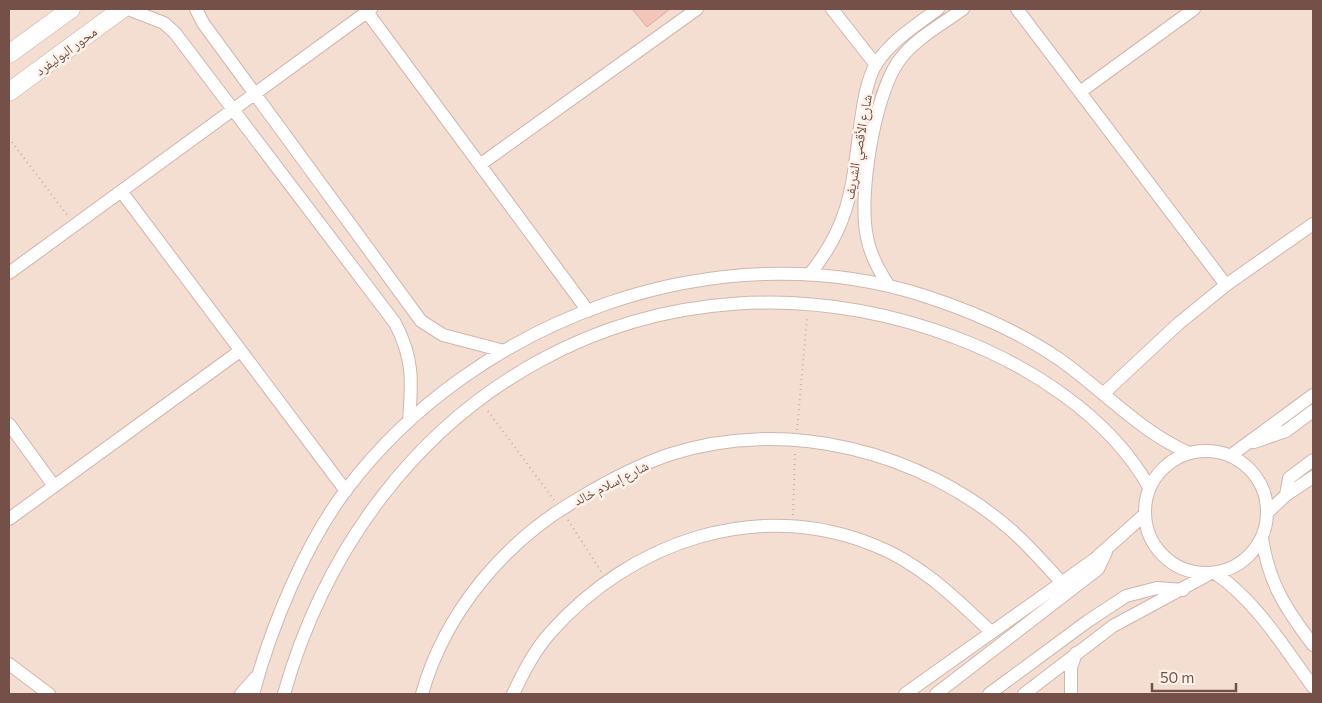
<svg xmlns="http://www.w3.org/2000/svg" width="1322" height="703" viewBox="0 0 1322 703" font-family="Commissioner,'Noto Naskh Arabic',sans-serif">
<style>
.residential{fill:#f4ded2}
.building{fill:#f2c6bb;stroke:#e5a99b}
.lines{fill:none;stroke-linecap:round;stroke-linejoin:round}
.street-casing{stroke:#d0b6ad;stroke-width:14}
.secondary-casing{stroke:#d3b4aa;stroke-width:19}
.path{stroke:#d7a99e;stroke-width:2;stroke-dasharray:1 4;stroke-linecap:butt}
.street{stroke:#fff;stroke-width:12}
.secondary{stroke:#fff;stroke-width:18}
.labels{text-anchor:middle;stroke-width:5;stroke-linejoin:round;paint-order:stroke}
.street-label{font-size:14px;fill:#755049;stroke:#fff2ea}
</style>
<rect width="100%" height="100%" fill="#fceee3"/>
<!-- residential -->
<path class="residential" d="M9 9H1313V694H9Z"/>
<!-- building -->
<path class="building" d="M632 9H670L647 27Z"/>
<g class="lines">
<defs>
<path id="street" d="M128 9 164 23 175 33 395 323C414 359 412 382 409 421
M196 9 203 23 421 321 443 335 504 351
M832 9 876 65
M1017 9 1226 285
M367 12 588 311
M1080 92 1194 9
M481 164 697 9
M121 191 346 491
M9 273 371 9
M809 275C850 225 852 188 860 127 863 107 866 81 876 64 891 41 916 25 938 9
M889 286C879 271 870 255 867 237 858 196 874 97 898 62 914 39 941 25 963 9
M1103 394 1178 324 1226 285 1313 224
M9 424 54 486
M1254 442 1286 431 1313 411
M1145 512a61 61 0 1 1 122 0a61 61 0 1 1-122 0Z
M1230 456 1313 395
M1286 495 1289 478 1313 460
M1267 513 1286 495 1313 477
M9 519 240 351
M1262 538C1269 584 1286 609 1313 645
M1215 573C1257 602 1283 646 1313 687
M9 664 49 694
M241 694 255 678
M253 694C271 627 304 546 346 490 475 319 718 229 925 296 971 311 1018 331 1059 359 1103 390 1139 431 1189 453
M284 694C369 394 654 226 954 337 1029 365 1109 416 1149 487
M422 694C445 612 505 541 578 499 608 481 638 465 671 454 786 417 921 451 1011 530 1029 546 1045 564 1061 582
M513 694C523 673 534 651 550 633 631 541 759 497 876 546 921 564 955 598 990 631
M905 694 1095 559 1144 515
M936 694 1098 569 1106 552
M989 694 1088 621 1126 596 1157 588 1183 590
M1024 694 1113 626 1211 573
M1071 694V668L1076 653"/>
<path id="secondary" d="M9 54 71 9
M9 92 122 9"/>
</defs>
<!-- street casing -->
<use href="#street" class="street-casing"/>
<!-- secondary casing -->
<use href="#secondary" class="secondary-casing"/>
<!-- path -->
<path class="path" d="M9 138 67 215
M488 411 554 500
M797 430 807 318
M793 515 795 452
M568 520 602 573"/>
<!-- street -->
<use href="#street" class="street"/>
<!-- secondary -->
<use href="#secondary" class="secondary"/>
</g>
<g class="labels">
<!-- street labels -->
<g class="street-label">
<text transform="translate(66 51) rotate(-36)" y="5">محور البوليفرد</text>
<text transform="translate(858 147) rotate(-80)" y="5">شارع الأقصي الشريف</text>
<text transform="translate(611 483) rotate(-27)" y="5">شارع إسلام خالد</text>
</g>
</g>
<!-- border -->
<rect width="1322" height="703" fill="none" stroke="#755049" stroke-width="20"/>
<!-- scale -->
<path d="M1152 683v8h84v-8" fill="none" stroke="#755049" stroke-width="2.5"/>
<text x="1160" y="683" font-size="15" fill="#755049" stroke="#fff2ea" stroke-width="4" paint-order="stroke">50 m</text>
</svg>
